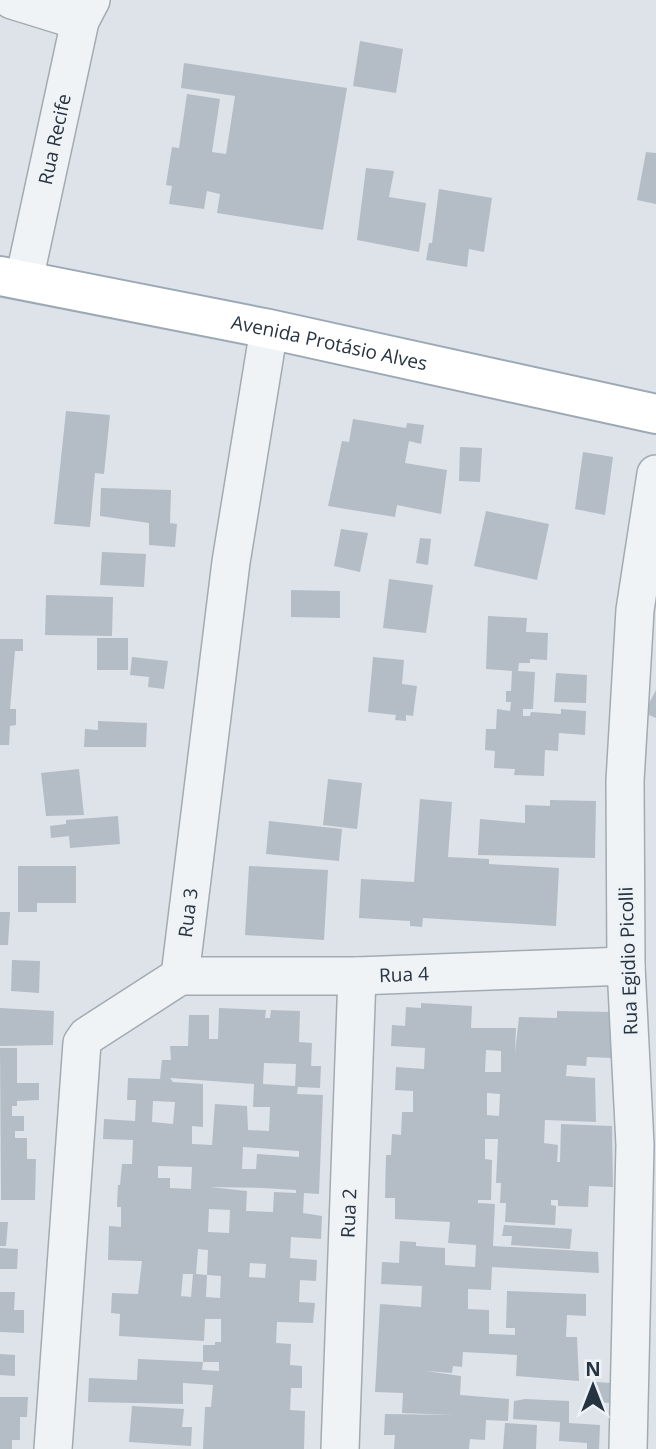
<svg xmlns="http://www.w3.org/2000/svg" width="656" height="1449" viewBox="0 0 656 1449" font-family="'Open Sans',sans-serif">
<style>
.building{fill:#b4bdc6;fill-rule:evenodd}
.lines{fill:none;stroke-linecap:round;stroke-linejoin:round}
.street-casing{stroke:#a2abb2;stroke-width:40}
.primary-casing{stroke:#9ca9b5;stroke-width:42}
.street{stroke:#f0f3f6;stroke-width:37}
.primary{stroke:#fff;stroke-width:38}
.labels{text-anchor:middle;stroke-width:7;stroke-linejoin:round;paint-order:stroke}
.street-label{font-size:19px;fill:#263340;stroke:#edf2f6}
</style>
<rect width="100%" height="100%" fill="#dde3e8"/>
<!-- building -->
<path class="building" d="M360 41 403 49 396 93 353 86Z
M184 63 347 88 323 230 217 213 220 194 207 191 204 209 169 204 172 186 166 185 172 147 179 148 187 94 220 99 212 152 226 154 235 96 181 88Z
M646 152 656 153V204L637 200Z
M366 168 394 171 389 197 426 203 419 252 357 240Z
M439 189 492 198 484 252 469 249 467 267 426 260 429 243H432Z
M66 411 110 415 104 474 95 473 90 527 54 524Z
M353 419 406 428 407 423 424 425 421 444 409 441 405 463 447 470 441 514 397 505 395 517 328 506 342 441 349 442Z
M460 447 482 448 480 482 459 481Z
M583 452 613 457 605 515 575 509Z
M101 488 171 490 170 523 177 524 175 547 149 545V523L100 516Z
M486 511 549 524 537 580 474 566Z
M341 529 368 533 360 572 334 566Z
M420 538 431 539 428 565 416 563Z
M102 552 146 554 144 587 100 585Z
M389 579 433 585 426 633 383 628Z
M291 590 340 591V618L291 617Z
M46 595 113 597 112 636 45 635Z
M488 616 527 618 526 632 548 633 547 660 530 659V663H519L518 671 535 672 533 709H523V716H530L531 712 561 714V709L586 711 585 735 559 733 558 751 545 750 544 776 514 775 515 769 494 768 495 751 485 750 486 729H496L497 709 510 711 511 702H506V691H511L512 671 486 669Z
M97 638H128V670H97Z
M0 639H23V651H15L10 709H16V725L10 726 9 745H0Z
M132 657 168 661 164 689 148 687 149 677 130 675Z
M373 657 404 660 402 684 417 686 413 716 406 715V721L395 720 396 715 368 712Z
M556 673 587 675 586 703 554 702Z
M656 690V718L644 713Z
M98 721 147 723 146 747H84L85 729 98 730Z
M79 769 84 815 46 816 41 773Z
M328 779 362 783 357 829 323 825Z
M420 799 452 802 448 857 489 859V864L559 868 556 926 423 918 422 927 410 926V921L359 918 361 879 414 882Z
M550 800 596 801 595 858 478 855 480 819 525 823V805L550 806Z
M118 816 120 844 70 848 69 836 51 838 50 826 66 824V820Z
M269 821 342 829 339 861 266 854Z
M18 866H76V903H37V912H18Z
M249 866 328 870 324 940 245 935Z
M0 912H10L8 945H0Z
M12 960 40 961 39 993 11 991Z
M421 1003 472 1006 471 1028H516L515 1053 519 1017 557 1018V1011L611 1012 612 1058 587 1057 586 1066 567 1065 566 1076 595 1078 596 1122 545 1120 544 1143 558 1145 557 1162H560L561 1124 612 1126 613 1187 589 1186 588 1207 558 1206V1200H551V1205L556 1206 555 1225 505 1222 506 1203H500L501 1183H496L498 1139H485V1159L492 1160 491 1200H478V1203L495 1204 493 1246 598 1252 599 1273 492 1267 491 1290 468 1289V1309L489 1310V1334L515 1335V1328H506L507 1291 586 1294V1316L567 1315 566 1337H577L579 1381 516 1376 517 1355 463 1352 462 1367 453 1366 452 1373 426 1371 461 1376 460 1395 509 1399 508 1421 486 1420 485 1440 470 1439 469 1449H394L395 1435H384L385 1414 454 1415 402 1413 403 1393 375 1392 380 1304 421 1307 422 1286 381 1284 382 1262 399 1263 400 1241 416 1242V1246L445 1248V1265L475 1267 476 1245 448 1243 450 1222 395 1219V1198H385L386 1155H391L392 1134 401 1135 402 1112H413V1091L395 1090 396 1067 424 1069 425 1048 391 1046 392 1025 405 1026 406 1007 421 1008ZM486 1050 501 1051V1072H485ZM487 1093 500 1094 499 1116 487 1115Z
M0 1008 54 1011 53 1045 0 1046Z
M219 1008 266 1010 265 1018H270L271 1010 300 1011 299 1042 312 1043 311 1066H321L320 1088 298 1087 297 1094 323 1095 319 1194 304 1193 303 1213 322 1216 321 1239 291 1237 290 1258 317 1260 316 1281 300 1280 299 1302 315 1303 313 1323 277 1322 276 1343 291 1344 290 1365 302 1366V1388H291L290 1410 305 1411 304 1449H203L205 1407H211L213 1385 183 1383V1404L88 1402 89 1378 137 1380 138 1359 203 1362 202 1370 219 1371V1362H203V1345H215V1342H221V1319H205L204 1341 119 1336 120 1314 111 1313 112 1293 138 1294 142 1261 108 1260 109 1226 121 1227V1207H117L118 1185H120L122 1164H132L133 1140 103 1139 104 1119 135 1121 136 1100H127L128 1078 160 1079 162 1060H171L170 1046H188L189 1015H209V1039H218ZM264 1063 296 1064 295 1086 263 1084ZM170 1078 254 1084 253 1107H270L269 1131 248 1130 247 1106 215 1104 212 1145 192 1144V1126L203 1127V1084L173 1082ZM153 1101 175 1102 173 1124 152 1122ZM243 1147 299 1151V1157L257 1154 256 1169H242ZM158 1166 192 1167 191 1189 170 1188V1178H158ZM210 1187 263 1188 296 1190V1193L274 1192 273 1212 246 1211 247 1191ZM209 1209 230 1210 229 1233 208 1232ZM198 1249 208 1250 207 1275 196 1274ZM250 1263 266 1264 265 1278 249 1277ZM183 1274H193L191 1297 181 1296ZM207 1275 221 1276 220 1298 206 1297Z
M0 1048H17V1083H39V1100L17 1101V1106H12V1116H24V1131H15V1138H27V1159H36L35 1200H1Z
M0 1222H8L6 1246H0Z
M504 1225 572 1229 570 1249 511 1245 512 1236H502Z
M0 1248 18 1249 17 1269H0Z
M0 1292H15L14 1310H24V1333L0 1332Z
M0 1354 15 1355V1376L0 1375Z
M596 1382 611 1383 610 1403 595 1402Z
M0 1397H28L27 1417H20V1440H12V1449H0Z
M525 1399 569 1401V1423L600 1425 599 1449H587V1443L559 1441 560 1422 513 1419 514 1401Z
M132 1406 184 1409 182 1427H192L191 1446 129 1442Z
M505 1423 537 1425 536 1449H503Z"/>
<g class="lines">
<defs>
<g id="street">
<path d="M12 0 80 21"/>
<path id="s1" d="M24 280 80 21 91 0"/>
<path id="s2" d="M180 976H357L626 966"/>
<path id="s3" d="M53 1449 82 1043 87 1036 180 976 231 562 269 329"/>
<path id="s4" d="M340 1449 357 976"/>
<path d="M628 1449 635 1145 626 966 625 781 635 610 656 474"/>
</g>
<g id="primary">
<path id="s5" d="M0 276 269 329 656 414"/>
</g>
</defs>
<!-- street casing -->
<use href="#street" class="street-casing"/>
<!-- primary casing -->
<use href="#primary" class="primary-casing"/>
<!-- street -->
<use href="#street" class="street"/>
<!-- primary -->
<use href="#primary" class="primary"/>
</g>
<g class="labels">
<!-- street labels -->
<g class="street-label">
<text dy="7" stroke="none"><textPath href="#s1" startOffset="144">Rua Recife</textPath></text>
<text dy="7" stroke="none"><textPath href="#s5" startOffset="336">Avenida Protásio Alves</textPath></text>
<text dy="7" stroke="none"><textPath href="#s3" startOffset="590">Rua 3</textPath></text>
<text transform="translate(628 961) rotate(-92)" y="7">Rua Egidio Picolli</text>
<text dy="7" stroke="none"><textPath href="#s2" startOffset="224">Rua 4</textPath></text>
<text dy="7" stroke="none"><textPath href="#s4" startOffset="236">Rua 2</textPath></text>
</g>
</g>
<!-- north arrow -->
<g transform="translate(593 1386)" stroke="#edf2f6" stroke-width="5" paint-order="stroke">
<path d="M0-5L12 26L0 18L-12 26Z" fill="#263340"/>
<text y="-10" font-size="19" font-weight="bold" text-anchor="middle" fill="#263340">N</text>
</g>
</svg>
